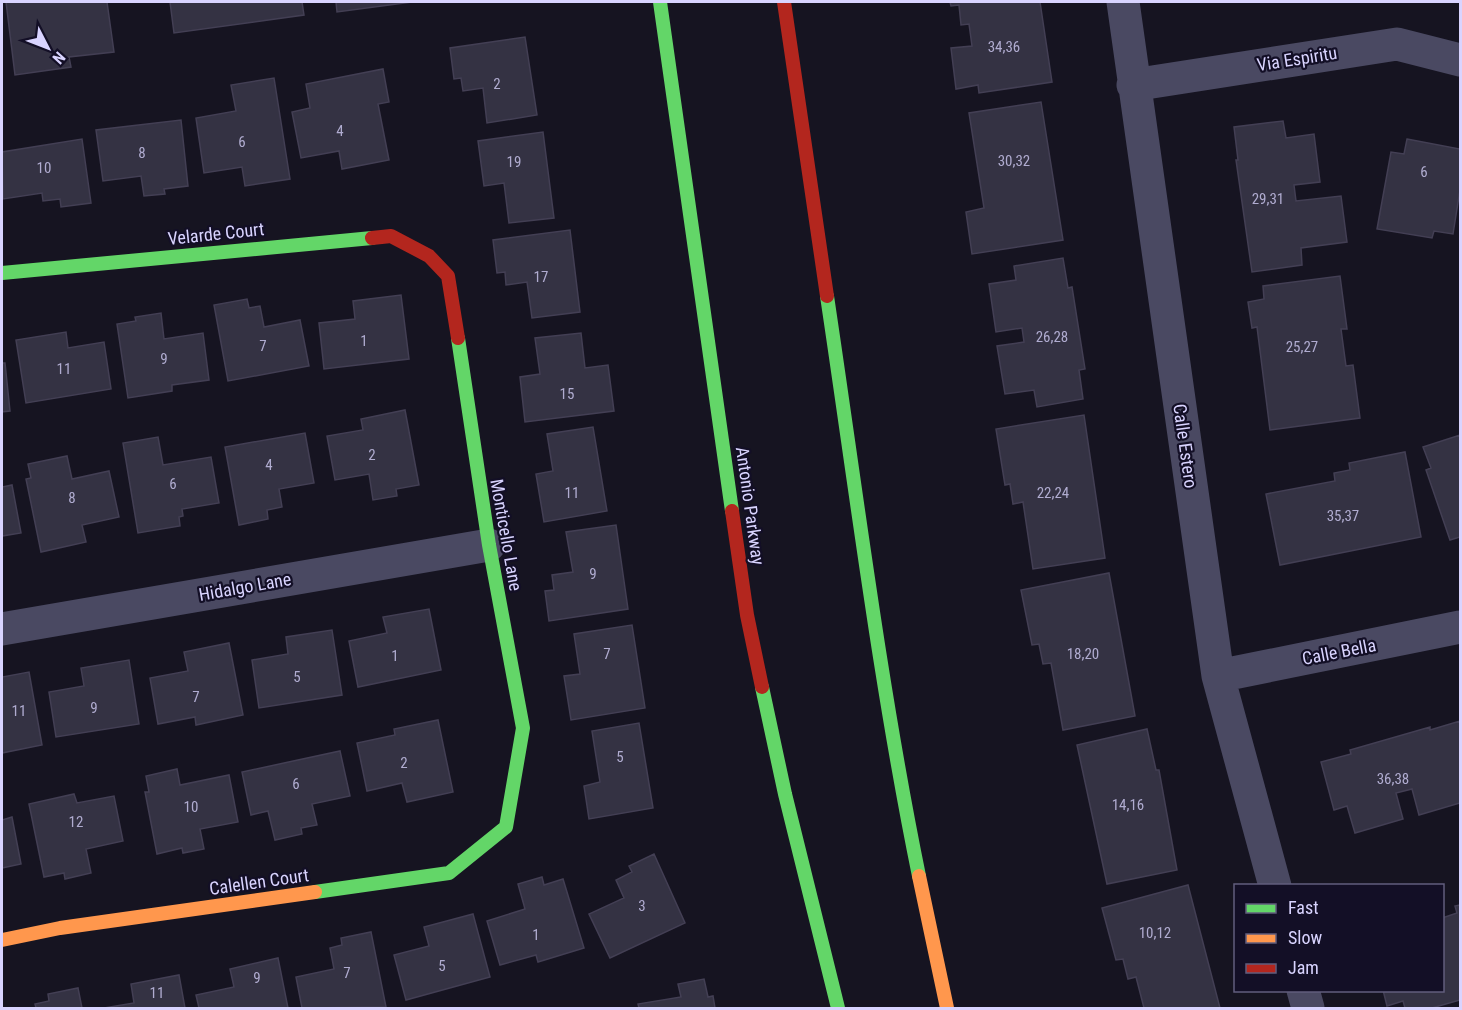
<svg xmlns="http://www.w3.org/2000/svg" width="1462" height="1010" viewBox="0 0 1462 1010" font-family="'Roboto Condensed',sans-serif">
<style>
.building{fill:#343243;stroke:#433f54;stroke-width:1.5}
.lines{fill:none;stroke-linecap:round;stroke-linejoin:round}
.street{stroke:#4a4962;stroke-width:33}
.fast{stroke:#63d668;stroke-width:14}
.slow{stroke:#ff974d;stroke-width:14}
.jam{stroke:#b3261e;stroke-width:14}
.labels{text-anchor:middle;stroke-width:4.5;stroke-linejoin:round;paint-order:stroke}
.number-label{font-size:15px;fill:#b0acd0}
.street-label{font-size:18px;fill:#d9d4ff;stroke:#130f26}
</style>
<rect width="100%" height="100%" fill="#161421"/>
<!-- building -->
<path class="building" d="M6 2H107L114 52 69 57 71 67 15 75Z
M170 2H302L304 15 174 33Z
M336 2H412L337 12Z
M950 2H1040L1052 82 979 93 978 85 956 89 951 48 972 46 969 24 961 25 959 5 951 6Z
M525 37 537 115 487 123 483 88 463 91 461 78 454 79 450 48Z
M383 69 389 102 378 104 389 160 342 169 339 151 301 158 292 112 310 108 306 84Z
M274 78 290 179 245 186 242 167 204 173 196 118 236 111 231 85Z
M1041 102 1063 240 972 254 966 212 984 208 969 113Z
M181 120 188 186 164 189 165 194 144 196 141 176 103 181 96 130Z
M1283 121 1286 138 1314 134 1320 182 1294 185 1296 201 1341 196 1347 242 1301 248 1302 265 1252 272 1236 160H1238L1234 127Z
M543 132 554 218 509 223 504 183 484 186 478 141Z
M82 139 91 203 61 207 60 199 43 201 42 193 3 199 2 152Z
M1407 139 1460 149V190L1453 234 1434 231 1432 238 1377 229 1391 152 1404 154Z
M570 230 580 312 532 318 527 282 506 285 505 272 497 273 493 240Z
M1063 258 1068 288 1072 287 1085 369 1079 370 1083 399 1037 407 1034 390 1005 394 997 346 1024 342 1022 328 996 332 989 284 1016 280 1014 266Z
M1340 276 1347 329H1341L1346 366 1353 365 1360 418 1270 430 1257 327 1252 328 1248 302 1264 299 1263 286Z
M401 295 409 359 324 369 319 323 355 319 353 301Z
M247 299 249 308 260 306 264 327 300 320 309 366 228 381 214 305Z
M161 313 164 339 203 333 209 380 172 385V391L128 398 117 324 136 321 135 317Z
M66 332 68 348 104 342 111 389 26 403 16 340Z
M581 333 585 368 608 365 614 411 525 422 520 377 540 374 535 338Z
M2 363H5L10 411 2 412Z
M405 410 419 485 396 489 397 496 373 500 369 474 335 480 327 436 363 430 361 419Z
M1084 415 1105 558 1033 569 1023 502 1013 504 1010 484 1005 485 996 429Z
M593 427 607 511 544 522 536 474 553 471 547 434Z
M305 433 314 483 279 489 282 507 267 510 268 519 239 525 225 447Z
M1460 435V537L1450 540 1426 470 1431 468 1423 447Z
M158 437 163 465 211 457 219 503 182 509 183 516 179 517 180 526 138 533 123 443Z
M1405 452 1421 537 1280 565 1266 494 1335 481 1334 473 1350 470 1349 463Z
M67 456 72 479 109 471 119 517 82 525 86 542 41 552 26 479 31 478 28 464Z
M12 485 21 533 2 536V487Z
M616 525 628 609 549 621 545 591 554 590 552 575 573 572 566 532Z
M1109 573 1135 716 1063 730 1051 663 1043 664 1039 644 1032 645 1021 590Z
M429 609 441 670 358 687 349 641 387 633 383 617Z
M632 625 645 708 571 720 564 676 580 674 574 634Z
M332 630 342 695 259 708 252 660 288 654 286 637Z
M229 643 243 715 196 725 195 717 158 724 150 678 188 671 184 652Z
M129 660 139 724 56 737 49 692 84 686 81 668Z
M29 672 42 745 2 753V677Z
M438 720 453 792 407 802 402 783 367 791 357 743 395 735 394 729Z
M1460 721V803L1419 815 1412 789 1396 793 1403 819 1355 833 1347 806 1334 810 1321 762 1351 754 1350 750 1430 727V730Z
M639 723 653 808 589 819 584 786 600 782 592 731Z
M1147 729 1156 770H1159L1177 870 1107 884 1077 745Z
M340 751 350 796 312 804 317 825 301 828 302 834 275 840 268 811 251 815 242 772Z
M177 769 180 785 229 775 238 822 200 829 204 849 183 853 182 848 157 854 145 792H149L146 776Z
M74 794 77 803 114 796 123 841 86 849 91 873 65 879 64 873 44 877 29 804Z
M12 817 21 864 2 868V820Z
M654 854 685 923 610 958 589 914 624 898 616 880 632 872 629 866Z
M542 877 544 885 563 879 584 948 538 962 536 955 500 965 487 921 525 909 518 884Z
M1188 885 1220 1008H1144L1136 977 1128 979 1123 959 1116 960 1102 908Z
M1460 905V1000L1432 1008H1405L1403 1001 1387 1006 1383 990H1442V918L1457 913 1455 906Z
M473 914 490 977 406 1000 394 955 429 946 424 927Z
M371 932 386 1007 302 1008 296 977 334 969 330 948 342 945 341 938Z
M278 958 288 1008H199L196 995 234 987 230 969Z
M179 975 185 1008H104L134 1003 131 984Z
M704 979 708 997 713 996 715 1008H639L638 1004 681 997 678 984Z
M78 988 82 1008H36L35 1004 49 1001 48 994Z"/>
<g class="lines">
<!-- street -->
<path class="street" d="M1123 2 1218 676 1275 886
M1133 85 1397 44 1460 60
M2 629 489 545
M1218 676 1460 627
M1303 990 1308 1008"/>
<!-- fast -->
<path class="fast" d="M660 2 732 511
M2 273 372 238
M827 296C856 490 880 685 919 876
M762 687 785 794 838 1008
M315 892 449 873 506 827 523 728 489 545 458 338"/>
<!-- slow -->
<path class="slow" d="M919 876 947 1008
M2 940 60 928 315 892"/>
<!-- jam -->
<path class="jam" d="M784 2 827 296
M372 238 391 236 429 256 448 276 458 338
M732 511 747 615 762 687"/>
</g>
<g class="labels">
<!-- number labels -->
<g class="number-label">
<text x="1004" y="52">34,36</text>
<text x="497" y="89">2</text>
<text x="340" y="136">4</text>
<text x="242" y="147">6</text>
<text x="142" y="158">8</text>
<text x="1014" y="166">30,32</text>
<text x="514" y="167">19</text>
<text x="44" y="173">10</text>
<text x="1424" y="177">6</text>
<text x="1268" y="204">29,31</text>
<text x="541" y="282">17</text>
<text x="1052" y="342">26,28</text>
<text x="364" y="346">1</text>
<text x="263" y="351">7</text>
<text x="1302" y="352">25,27</text>
<text x="164" y="364">9</text>
<text x="64" y="374">11</text>
<text x="567" y="399">15</text>
<text x="372" y="460">2</text>
<text x="269" y="470">4</text>
<text x="173" y="489">6</text>
<text x="572" y="498">11</text>
<text x="1053" y="498">22,24</text>
<text x="72" y="503">8</text>
<text x="1343" y="521">35,37</text>
<text x="593" y="579">9</text>
<text x="607" y="659">7</text>
<text x="1083" y="659">18,20</text>
<text x="395" y="661">1</text>
<text x="297" y="682">5</text>
<text x="196" y="702">7</text>
<text x="94" y="713">9</text>
<text x="19" y="716">11</text>
<text x="620" y="762">5</text>
<text x="404" y="768">2</text>
<text x="1393" y="784">36,38</text>
<text x="296" y="789">6</text>
<text x="1128" y="810">14,16</text>
<text x="191" y="812">10</text>
<text x="76" y="827">12</text>
<text x="642" y="911">3</text>
<text x="1155" y="938">10,12</text>
<text x="536" y="940">1</text>
<text x="442" y="971">5</text>
<text x="347" y="978">7</text>
<text x="257" y="983">9</text>
<text x="157" y="998">11</text>
</g>
<!-- street labels -->
<g class="street-label">
<text transform="translate(1297 59) rotate(-9)" y="6">Via Espiritu</text>
<text transform="translate(216 234) rotate(-6)" y="6">Velarde Court</text>
<text transform="translate(1185 446) rotate(82)" y="6">Calle Estero</text>
<text transform="translate(750 506) rotate(82)" y="6">Antonio Parkway</text>
<text transform="translate(506 535) rotate(80)" y="6">Monticello Lane</text>
<text transform="translate(245 587) rotate(-10)" y="6">Hidalgo Lane</text>
<text transform="translate(1339 652) rotate(-11)" y="6">Calle Bella</text>
<text transform="translate(259 882) rotate(-8)" y="6">Calellen Court</text>
</g>
</g>
<!-- border -->
<rect width="1462" height="1010" fill="none" stroke="#d9d4ff" stroke-width="6"/>
<!-- legend -->
<rect x="1234" y="884" width="210" height="108" fill="#130f26" stroke="#625e7d" stroke-width="1.5"/>
<rect x="1246" y="904" width="30" height="9" fill="#63d668" stroke="#625e7d" stroke-width="1.5"/>
<text x="1288" y="914" font-size="18" fill="#d9d4ff">Fast</text>
<rect x="1246" y="934" width="30" height="9" fill="#ff974d" stroke="#625e7d" stroke-width="1.5"/>
<text x="1288" y="944" font-size="18" fill="#d9d4ff">Slow</text>
<rect x="1246" y="964" width="30" height="9" fill="#b3261e" stroke="#625e7d" stroke-width="1.5"/>
<text x="1288" y="974" font-size="18" fill="#d9d4ff">Jam</text>
<!-- north arrow -->
<g transform="translate(48 48) rotate(132)" stroke="#130f26" stroke-width="4.5" paint-order="stroke">
<path d="M0-4.5L10 22L0 15L-10 22Z" fill="#d9d4ff"/>
<text y="-9" font-size="16" font-weight="bold" text-anchor="middle" fill="#d9d4ff">N</text>
</g>
</svg>
